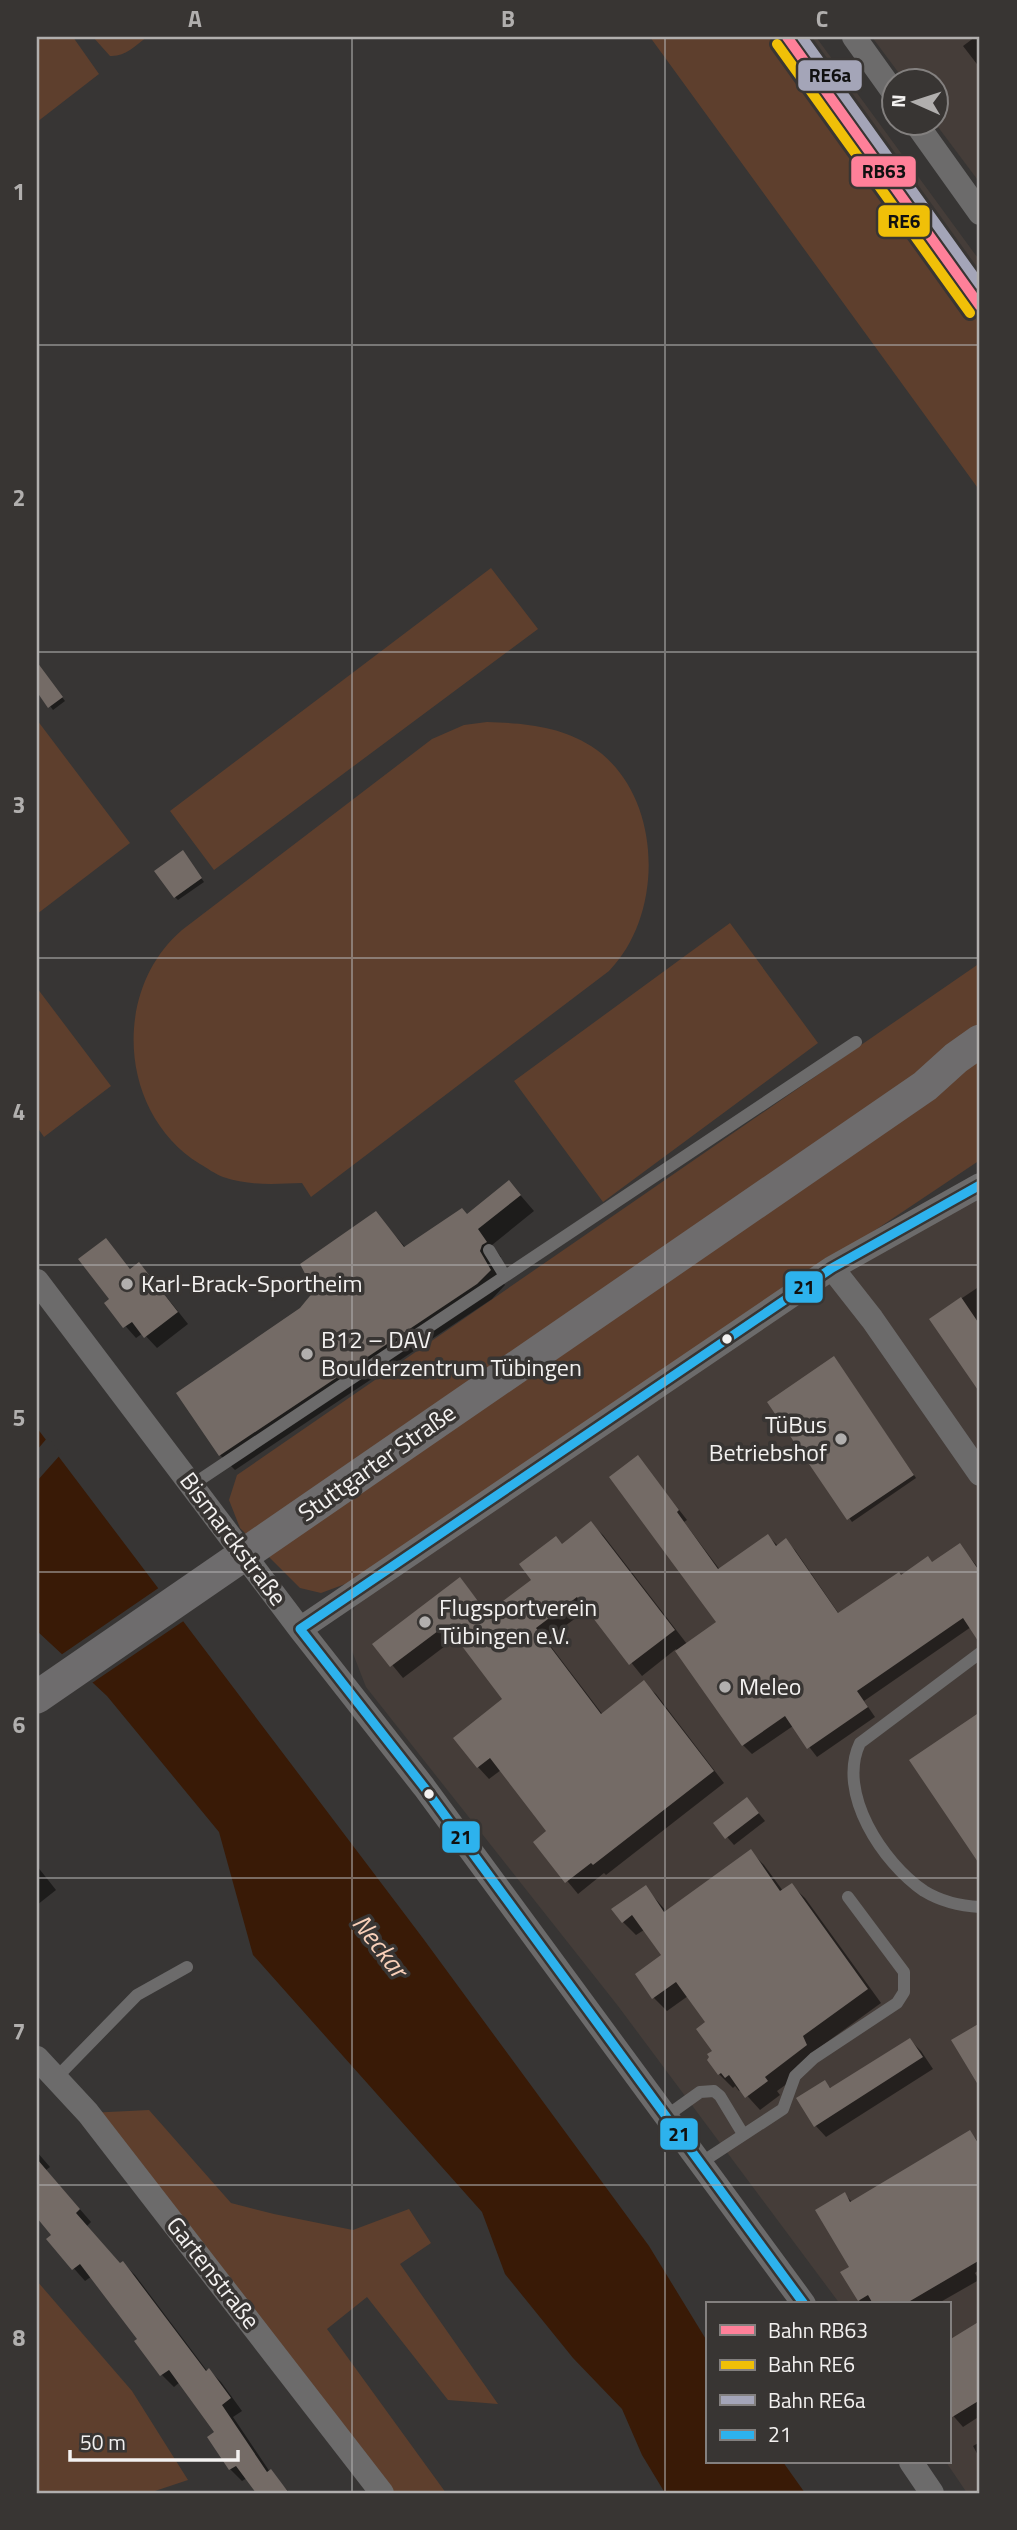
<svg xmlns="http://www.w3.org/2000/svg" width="1017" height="2530" viewBox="0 0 1017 2530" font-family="'Titillium Web',sans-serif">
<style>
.built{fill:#453d39}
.green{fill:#5e3f2d}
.water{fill:#391a06}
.pier{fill:#373534}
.shadow{fill:#0007}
.building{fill:#746b66}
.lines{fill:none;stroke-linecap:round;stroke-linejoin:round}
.lane{stroke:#6c6b6b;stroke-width:12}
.street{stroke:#6c6b6b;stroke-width:24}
.secondary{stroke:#6e6c6d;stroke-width:33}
.bus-1-casing{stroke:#383533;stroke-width:14}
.bus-1{stroke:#2db2ed;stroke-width:9}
.rail-1-casing{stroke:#383533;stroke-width:16}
.rail-2-casing{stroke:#383533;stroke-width:16}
.rail-3-casing{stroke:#383533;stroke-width:16}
.rail-1{stroke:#ff8099;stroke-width:10}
.rail-2{stroke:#f0c008;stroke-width:10}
.rail-3{stroke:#a4a5b8;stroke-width:10}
.grid{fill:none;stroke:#b1afae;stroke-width:2;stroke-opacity:0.55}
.poi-dot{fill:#b1afae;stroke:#383533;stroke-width:2.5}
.bus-dot{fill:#f3f1f0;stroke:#383533;stroke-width:2.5}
.labels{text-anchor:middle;stroke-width:7;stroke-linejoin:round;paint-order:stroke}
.poi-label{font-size:24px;fill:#f3f1f0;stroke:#383533;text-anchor:start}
.street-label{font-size:24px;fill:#f3f1f0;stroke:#383533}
.water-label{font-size:26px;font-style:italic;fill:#f8cfb8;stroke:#383533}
.line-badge{stroke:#383533;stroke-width:2.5}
.pale-badge-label{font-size:19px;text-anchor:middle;font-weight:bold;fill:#111}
.neatline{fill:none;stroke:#b1afae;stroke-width:2.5}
.grid-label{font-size:23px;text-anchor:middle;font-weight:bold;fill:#b1afae}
</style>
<rect width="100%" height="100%" fill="#373534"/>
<!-- built -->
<path class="built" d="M776 37H816L980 261V325Z
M872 37H980V183L935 123 936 80H904Z
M980 1196V2493H967L946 2462H949V2304H840L618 2006 366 1687 352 1651V1612L362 1593 868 1258Z"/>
<!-- green -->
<path class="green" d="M37 37H73L99 74 37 122Z
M93 37H147C135 46 125 57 110 56Z
M650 37H776L980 325V491Z
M491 568 538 629 214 870 170 811Z
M37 720 130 843 37 914Z
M487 722C523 723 560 726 591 746 663 792 666 913 609 971L311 1197 302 1183C275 1184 249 1186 223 1177 215 1174 207 1168 200 1164 119 1114 111 991 182 930L432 739 464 725Z
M730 923 818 1043 603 1202 514 1081Z
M980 963V1160L348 1583 321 1593 300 1588 240 1528 229 1500 237 1475Z
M37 988 111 1086 44 1137 37 1127Z
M149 2110 231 2203 274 2214 353 2230 409 2209 431 2243 400 2264 498 2404 448 2400 367 2297 327 2329 446 2493H382L88 2113Z
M37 2281 132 2391 188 2480 149 2493H37Z"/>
<!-- water -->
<path class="water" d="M37 1428 422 1937 649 2246 707 2341V2462H783L805 2493H665L642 2455 622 2409 573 2358 505 2274 482 2212 253 1955 219 1832 107 1696 37 1631Z"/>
<!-- pier -->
<path class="pier" d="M48 1437 61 1454 37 1481V1450Z
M160 1587 185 1620 89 1685 58 1657Z"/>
<!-- shadow -->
<path class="shadow" d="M975 37H980V68L963 46Z
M41 670 65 701 53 710 37 689V673Z
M185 855 204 882 178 900 175 897Z
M509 1182 534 1211 492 1245 501 1257 496 1260 494 1267 505 1285 492 1299 235 1470 220 1455 178 1393 301 1310 376 1214 406 1248 468 1216Z
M106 1240 131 1270 139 1264 150 1276 188 1324 157 1348 143 1333 136 1338 106 1304 111 1300Z
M980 1286V1389L931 1319Z
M837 1362 916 1478 852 1522 769 1403Z
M638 1457 687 1520 684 1522 720 1570 768 1536 778 1546 786 1541 795 1550 839 1614 902 1577 933 1563 960 1545 980 1570V1636L971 1627 864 1701 875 1717 817 1757 793 1726 752 1754 743 1745 676 1649 642 1676 588 1609 546 1640 603 1715 644 1683 656 1694 724 1783 606 1875 604 1873 578 1894 535 1842 548 1832 501 1770 489 1779 478 1767 505 1699 457 1637 403 1678 375 1644 460 1579 489 1614 533 1580 563 1545 591 1524 603 1535 687 1644 718 1622Z
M980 1715V1862L912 1761Z
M747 1799 765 1821 734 1845 715 1823Z
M751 1852 764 1865 783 1891 791 1885 805 1898 881 2003 816 2050 820 2060 777 2091 780 2095 760 2110 741 2089 739 2091 735 2086 733 2088 719 2074 707 2022 688 1996 667 2011 654 1998 663 1955 644 1930 636 1935 623 1922 645 1887 667 1912Z
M37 1866 56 1890 37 1905Z
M910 2040 921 2051 933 2069 826 2137 815 2125 824 2082 832 2089Z
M969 2132 980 2143V2269L975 2273 979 2280 937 2304H863L859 2300 852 2267 844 2194 852 2202Z
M37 2152 50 2167 46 2170 91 2222 87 2226 121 2265 123 2263 135 2275 208 2372 209 2370 221 2382 242 2411 233 2417 270 2472 290 2493H259L247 2478 242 2481 230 2469 217 2432 180 2382 174 2387 162 2375 137 2341 139 2339 92 2276 85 2281 48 2239 53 2235 37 2216Z
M980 2323V2416L963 2427 949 2411V2342Z
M980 2442V2459L973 2446Z"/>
<!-- building -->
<path class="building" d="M37 662 63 697 48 708 37 692Z
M183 850 202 878 174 898 154 871Z
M509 1180 521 1195 478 1229 487 1242 482 1245 480 1251 491 1270 477 1284 219 1456 176 1393 300 1308 314 1291 300 1264 376 1211 404 1247 462 1208 467 1214Z
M106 1238 130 1269 139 1262 178 1312 144 1338 132 1322 123 1328 104 1303 109 1299 78 1259Z
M961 1297 980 1325V1393L929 1319Z
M834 1356 914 1475 847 1520 767 1402Z
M638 1455 679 1510 677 1512 718 1569 768 1534 776 1546 786 1538 838 1613 899 1572 901 1575 928 1556 932 1562 960 1543 980 1572V1644L963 1618 857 1691 868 1707 807 1749 785 1716 742 1746 675 1651 716 1622 609 1477Z
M591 1521 675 1630 629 1665 577 1597 536 1628 601 1714 644 1680 714 1771 593 1865 591 1863 565 1883 533 1842 546 1831 490 1758 477 1768 453 1738 502 1699 446 1625 390 1667 372 1644 460 1577 487 1613 531 1580 519 1564 556 1536 562 1544Z
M980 1712V1865L909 1760Z
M747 1797 759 1813 725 1839 713 1823Z
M751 1849 780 1891 792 1883 868 1989 803 2036 807 2045 765 2077 768 2081 745 2098 729 2075 725 2078 721 2073 718 2075 707 2060 709 2057 707 2054 712 2051 696 2029 705 2022 676 1982 652 1999 635 1974 661 1955 632 1915 622 1923 611 1909 646 1885 664 1912Z
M980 2023V2088L951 2040Z
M910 2038 923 2057 814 2127 796 2098 825 2080 830 2088Z
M970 2130 980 2146V2260L905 2304H873L868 2295 858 2301 840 2272 849 2267 815 2210 845 2192 850 2202Z
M37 2159 80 2209 76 2213 120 2263 123 2261 206 2371 209 2368 231 2398 222 2405 267 2472 271 2469 289 2493H256L236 2466 229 2470 207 2437 214 2432 169 2370 160 2376 134 2341 137 2339 80 2264 72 2270 46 2239 51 2235 37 2218Z
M980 2321V2400L949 2419V2340Z"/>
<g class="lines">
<!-- lane -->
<path class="lane" d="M489 1250 505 1276
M192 1485 856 1042
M980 1653 860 1743C836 1793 883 1863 924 1891 942 1902 960 1906 980 1907
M56 2078 137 1995 187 1967
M665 2117 700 2092 714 2091 720 2096 743 2134
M699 2164 783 2109 795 2076 814 2058 897 2003 904 1992V1972L848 1897"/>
<!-- street -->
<path class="street" d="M854 37 894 93
M915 122 980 213
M832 1268 872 1319 980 1474
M37 1281 300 1629 424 1787 804 2304
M300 1629 832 1268 980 1185
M37 2058 88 2113 382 2493
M911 2462 932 2493"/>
<!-- secondary -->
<path class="secondary" d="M37 1697 925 1086 956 1058 980 1041"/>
<defs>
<path id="bus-1" d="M300 1629 424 1787 804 2304
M300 1629 832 1268 980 1185"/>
</defs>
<!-- bus-1 casing -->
<use href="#bus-1" class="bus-1-casing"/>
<!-- bus-1 -->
<use href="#bus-1" class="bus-1"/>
<defs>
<path id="rail-1" d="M787 37 980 306"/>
<path id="rail-2" d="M777 44 970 313"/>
<path id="rail-3" d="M802 37 980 285"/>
</defs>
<!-- rail-1 casing -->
<use href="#rail-1" class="rail-1-casing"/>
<!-- rail-2 casing -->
<use href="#rail-2" class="rail-2-casing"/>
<!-- rail-3 casing -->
<use href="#rail-3" class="rail-3-casing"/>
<!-- rail-1 -->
<use href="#rail-1" class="rail-1"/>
<!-- rail-2 -->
<use href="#rail-2" class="rail-2"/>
<!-- rail-3 -->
<use href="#rail-3" class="rail-3"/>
</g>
<!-- grid -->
<path class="grid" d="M352 37V2493M665 37V2493M37 345H980M37 652H980M37 958H980M37 1265H980M37 1572H980M37 1878H980M37 2185H980"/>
<!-- markers -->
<g class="poi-dot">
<circle cx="127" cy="1284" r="7"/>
<circle cx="307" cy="1354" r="7"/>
<circle cx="841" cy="1439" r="7"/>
<circle cx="425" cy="1622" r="7"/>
<circle cx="725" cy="1687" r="7"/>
</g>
<g class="bus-dot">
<circle cx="727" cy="1339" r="6"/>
<circle cx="429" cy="1794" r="6"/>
</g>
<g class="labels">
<!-- poi labels -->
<g class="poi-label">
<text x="141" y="1292">Karl-Brack-Sportheim</text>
<text x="321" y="1348">B12 – DAV<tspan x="321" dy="28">Boulderzentrum Tübingen</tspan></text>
<text x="827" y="1433" text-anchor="end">TüBus<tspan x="827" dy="28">Betriebshof</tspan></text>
<text x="439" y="1616">Flugsportverein<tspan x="439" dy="28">Tübingen e.V.</tspan></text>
<text x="739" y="1695">Meleo</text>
</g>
<!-- street labels -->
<g class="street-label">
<text transform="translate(377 1463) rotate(-35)" y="8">Stuttgarter Straße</text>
<text transform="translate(233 1539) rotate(53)" y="8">Bismarckstraße</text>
<text transform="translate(213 2273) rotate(52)" y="8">Gartenstraße</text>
</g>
<!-- water labels -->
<g class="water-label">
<text transform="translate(380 1946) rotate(52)" y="9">Neckar</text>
</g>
</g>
<g class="line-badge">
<rect x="797" y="59" width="66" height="33" rx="7" fill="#a4a5b8"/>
<rect x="850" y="155" width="67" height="33" rx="7" fill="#ff8099"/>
<rect x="877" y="204" width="54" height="34" rx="7" fill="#f0c008"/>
<rect x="784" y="1270" width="40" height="34" rx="7" fill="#2db2ed"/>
<rect x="441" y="1820" width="40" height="34" rx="7" fill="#2db2ed"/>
<rect x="659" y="2117" width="40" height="34" rx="7" fill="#2db2ed"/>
</g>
<g class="pale-badge-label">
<text x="830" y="82">RE6a</text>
<text x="884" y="178">RB63</text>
<text x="904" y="228">RE6</text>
<text x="804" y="1294">21</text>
<text x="461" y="1844">21</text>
<text x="679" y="2141">21</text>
</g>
<!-- border -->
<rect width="1017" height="2530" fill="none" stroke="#383533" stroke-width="77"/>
<!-- legend -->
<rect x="706" y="2302" width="245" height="161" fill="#383533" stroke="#83807f" stroke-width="2"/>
<rect x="720" y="2325" width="35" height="10" fill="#ff8099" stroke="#83807f" stroke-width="2"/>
<text x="768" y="2338" font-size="21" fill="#f3f1f0">Bahn RB63</text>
<rect x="720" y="2360" width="35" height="10" fill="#f0c008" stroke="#83807f" stroke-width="2"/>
<text x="768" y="2372" font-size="21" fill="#f3f1f0">Bahn RE6</text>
<rect x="720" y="2395" width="35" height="10" fill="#a4a5b8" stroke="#83807f" stroke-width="2"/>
<text x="768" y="2408" font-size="21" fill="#f3f1f0">Bahn RE6a</text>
<rect x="720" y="2430" width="35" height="10" fill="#2db2ed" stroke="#83807f" stroke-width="2"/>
<text x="768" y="2442" font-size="21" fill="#f3f1f0">21</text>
<!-- north arrow -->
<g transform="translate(915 102) rotate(273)"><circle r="33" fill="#383533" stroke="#83807f" stroke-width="2"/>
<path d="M0-5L12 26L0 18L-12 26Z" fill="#b1afae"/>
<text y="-10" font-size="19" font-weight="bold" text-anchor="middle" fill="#f3f1f0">N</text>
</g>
<!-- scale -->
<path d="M70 2450v10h168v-10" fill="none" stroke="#f3f1f0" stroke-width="3.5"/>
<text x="80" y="2450" font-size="21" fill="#f3f1f0" stroke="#383533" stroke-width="5" paint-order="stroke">50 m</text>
<rect x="38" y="38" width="940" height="2454" class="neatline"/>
<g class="grid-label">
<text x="195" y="27">A</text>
<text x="508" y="27">B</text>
<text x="822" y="27">C</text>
<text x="19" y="200">1</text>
<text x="19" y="506">2</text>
<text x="19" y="813">3</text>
<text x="19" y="1120">4</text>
<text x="19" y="1426">5</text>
<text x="19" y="1733">6</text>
<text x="19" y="2040">7</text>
<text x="19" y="2346">8</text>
</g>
</svg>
